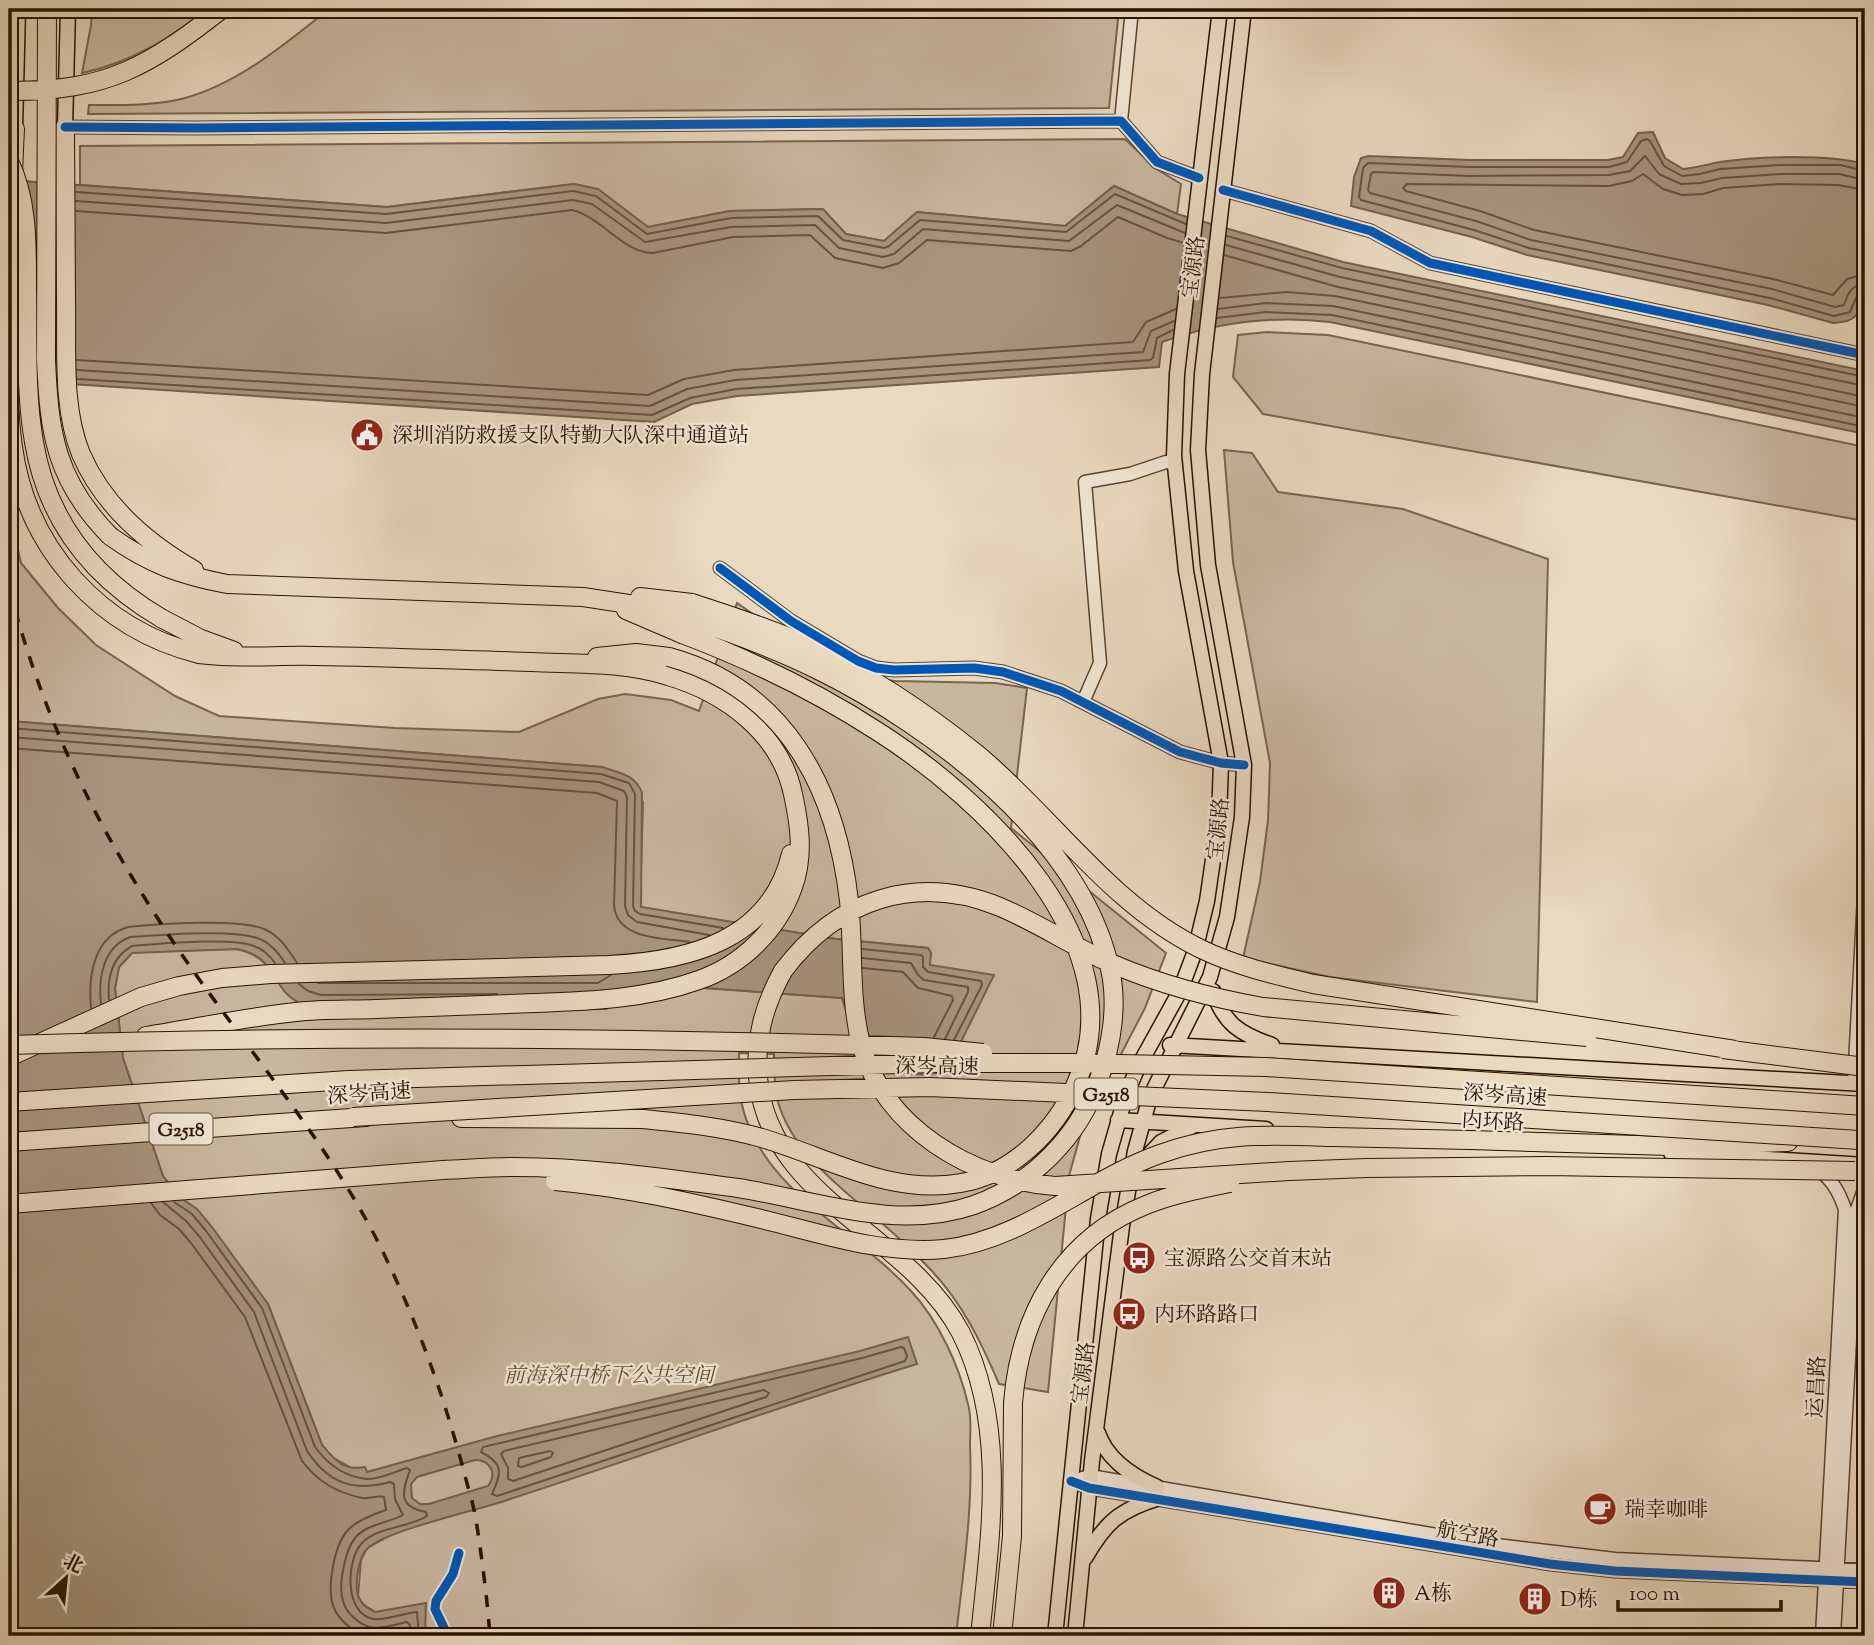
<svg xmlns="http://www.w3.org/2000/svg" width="1874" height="1645" viewBox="0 0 1874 1645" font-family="'Sorts Mill Goudy','Noto Serif SC',serif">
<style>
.green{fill:#c8b79f;stroke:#786450;stroke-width:2}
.water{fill:#a7957e;stroke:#74604c;stroke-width:2;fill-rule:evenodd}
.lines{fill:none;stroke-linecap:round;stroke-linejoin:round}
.shore{stroke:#675340;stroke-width:2}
.minor-casing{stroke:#584330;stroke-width:15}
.major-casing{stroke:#271101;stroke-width:17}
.highway-casing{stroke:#271101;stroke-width:20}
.minor{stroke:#f1e6d5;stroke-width:12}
.major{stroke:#e9d9bf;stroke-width:14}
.highway{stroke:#e9d9bf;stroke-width:18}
.rail{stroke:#271101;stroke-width:3.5;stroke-dasharray:12 12;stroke-linecap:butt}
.highway-bridge-casing{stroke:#271101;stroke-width:20;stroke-linecap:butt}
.highway-bridge{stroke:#e9d9bf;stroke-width:18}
.cycleway-casing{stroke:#f1e6d5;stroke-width:13}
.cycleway{stroke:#0057b8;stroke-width:9}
.labels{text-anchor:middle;stroke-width:5;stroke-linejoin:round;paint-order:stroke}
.shield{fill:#f1e6d5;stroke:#645141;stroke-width:2}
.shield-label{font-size:19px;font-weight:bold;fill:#271101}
.street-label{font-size:21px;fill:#271101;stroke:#f1e6d5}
.poi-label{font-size:21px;fill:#271101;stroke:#f1e6d5;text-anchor:start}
.park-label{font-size:21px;font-style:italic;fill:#5f4b38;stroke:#f1e6d5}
</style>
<rect width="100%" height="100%" fill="#e9d9bf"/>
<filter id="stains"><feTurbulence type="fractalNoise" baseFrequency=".00286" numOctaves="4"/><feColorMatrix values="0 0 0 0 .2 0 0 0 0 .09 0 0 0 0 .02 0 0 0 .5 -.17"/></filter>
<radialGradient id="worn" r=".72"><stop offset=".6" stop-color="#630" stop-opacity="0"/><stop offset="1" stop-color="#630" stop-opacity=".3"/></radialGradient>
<!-- green -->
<path class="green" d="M92 9H208C168 39 131 63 82 73L91 25Z
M329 9H1119L1109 108 88 114 89 105C119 105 151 106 181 99 235 86 287 43 329 9Z
M1125 139 1155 168 1181 184 1177 214 1114 186 1065 226 917 212 884 241 846 234 822 209 730 211 648 227 598 190 574 184 387 207 80 185V146Z
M1267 332 1328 335 1865 447V521L1263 414 1233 377 1238 335Z
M1224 450 1252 453 1278 492 1403 509 1548 559 1537 1002 1330 977 1243 958 1260 882 1268 820 1270 763 1233 562Z
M9 510 21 563 58 608 96 645 175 696 219 716 395 728 519 732 598 699 625 694 671 700 699 711 737 603 799 646 851 674 895 681 995 683 1027 688 1011 828 1166 953 1145 1008 1082 1129 1069 1176 1048 1392 999 1384C981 1342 963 1304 931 1270 914 1252 896 1235 877 1219 839 1186 793 1153 778 1102 774 1087 774 1070 774 1054L739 1053C739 1069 738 1085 741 1101 760 1191 854 1228 911 1291 938 1320 959 1365 968 1404 972 1417 970 1433 970 1446 973 1510 963 1573 956 1636H337L374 1611 363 1605 358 1596 361 1560 367 1548 387 1537 353 1469 332 1457 322 1445 268 1304 163 1176 123 1058 115 988 119 967 133 952 237 949C275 958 272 982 300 1005L606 1009 648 984 842 998 849 1020 929 965 931 953 928 948 836 939 640 907 643 802 602 767 9 721Z"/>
<!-- water -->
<path class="water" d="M1653 132 1665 158 1683 169C1696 168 1708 164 1720 162 1759 156 1828 154 1865 164 1865 193 1871 293 1858 313 1852 322 1842 322 1833 323L1768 305 1527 255 1472 237 1351 206 1354 177 1361 158 1368 156 1469 160H1608L1623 157 1638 133Z
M9 180 387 207 574 184 598 189 648 227 730 211 823 209 846 234 884 241 917 212 1065 226 1114 186 1177 214 1343 262 1865 371V434L1330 322C1272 315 1218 322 1162 342L1159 367 737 396 692 404 654 422 9 380Z
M9 721 602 767C619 773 635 774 642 793L641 907 836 939 928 948 931 953 930 965 994 975 947 1070C892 1089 858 1045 842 998L649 984 606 1009 318 1011C306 1007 294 1002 285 992 267 970 269 956 237 949L132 953 119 967 115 988 123 1058 163 1176 178 1196 197 1209 212 1227 268 1304 322 1445C335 1460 343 1471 365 1467L367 1472 497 1436 860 1351 908 1337 917 1364C776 1407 638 1458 498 1503 472 1511 384 1532 368 1548 358 1556 354 1587 359 1598 362 1605 368 1608 375 1612L426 1603 425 1636H9ZM475 1460C491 1460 497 1474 488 1486L429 1504H420L412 1498 411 1484 417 1477Z"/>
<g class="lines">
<!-- shore -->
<path class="shore" d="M1865 171 1840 165H1780L1720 169 1700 174 1682 176 1664 166 1650 141 1647 139 1641 141 1627 162 1609 167H1469L1368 163 1363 168 1359 197 1361 200 1474 230 1529 248 1770 298 1834 316 1850 312 1857 296 1865 293
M1865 180 1839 174H1780L1722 178 1701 183 1681 184 1659 174 1645 156 1630 171 1609 175 1469 176 1373 172 1371 174 1368 190 1370 193 1476 221 1531 240 1772 289 1835 307 1844 305C1848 293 1851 285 1865 284
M1865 190 1838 185 1780 184 1723 188 1703 194 1682 195 1663 189 1643 174 1632 181 1609 186 1407 184 1403 188 1406 191 1480 211 1534 230 1773 279 1833 295 1847 279 1865 274
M76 192 386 214 573 191 596 196 647 234 731 218 818 216 843 240 884 248 889 246 920 220 1066 232 1115 194 1186 224
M76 201 386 223 573 200 592 204 645 242 731 227 815 225 839 248 883 257 894 254 923 229 1069 241 1117 205 1185 233
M76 211 386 233 572 210C602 217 624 254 653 253L733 237 810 235 835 258 883 268 899 263 927 240 1071 251 1081 246 1118 217 1167 238 1184 243
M1227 236 1342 268 1865 377
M1226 245 1340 277 1865 386
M1224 255 1338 287 1865 397
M1220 298 1287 292 1335 296 1865 407
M1218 309 1266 303 1333 306 1865 418
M1217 318 1266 312 1332 315 1865 427
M77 360 648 395 684 379 734 370 1133 342 1146 322 1176 309
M77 370 650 406 687 389 735 380 1143 352 1151 331 1174 321
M77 379 652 415 690 398 736 389 1150 360 1153 358 1157 338 1173 330
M9 728 601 774 629 783 635 794 633 906 635 911 640 914 723 928
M9 737 599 782 624 791 627 797 625 906 628 915 637 922 709 935
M9 748 597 793 617 801 614 906C618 940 663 938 690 942
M862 949 921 955 923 957V967L928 972 981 981 982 985 954 1040
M862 958 911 963 918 975 924 980 968 987V992L945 1039
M863 968 903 972 918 988 952 996 953 1000 934 1037
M318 983H598L611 975
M299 984 308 991 321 995 497 994
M109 1000C107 978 112 957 132 946 160 944 230 937 254 946 263 949 270 956 275 963
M101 1004C98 978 103 947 130 937 160 935 231 929 257 938 270 942 278 952 285 963
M91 1008C88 977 93 937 128 927 158 924 239 918 264 929 280 936 288 949 297 963
M163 1202 186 1221 199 1236 254 1312 307 1451C329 1484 354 1492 390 1482L394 1484 395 1499 403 1515C389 1523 366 1524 355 1538 345 1550 338 1586 343 1601 346 1613 358 1623 369 1627 380 1630 396 1624 407 1622L410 1625V1636
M174 1202 192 1214 206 1231 262 1308 315 1447C329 1466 345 1477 367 1479 379 1480 396 1471 407 1468L410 1470C403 1490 396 1507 426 1512L427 1516C409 1528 378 1526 362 1543 346 1560 344 1613 373 1619 386 1621 403 1613 417 1612L419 1636
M151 1203 160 1215 179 1229 191 1243 245 1317 302 1461C319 1483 336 1492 362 1498 370 1499 377 1495 384 1497L386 1510C374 1514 357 1520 348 1530 334 1545 326 1589 334 1608 340 1622 352 1630 365 1636
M901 1347 904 1348 907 1356 905 1361 497 1496 492 1494C501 1474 505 1464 481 1452L483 1447 862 1358Z
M764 1390 769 1393 766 1397 513 1481 508 1479V1468L501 1454 504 1451Z
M550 1451 553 1453 551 1457 522 1467 518 1466 519 1458Z"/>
<defs>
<path id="minor" d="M1121 121 1132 9
M65 127 195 128 1121 121 1157 162 1199 178
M1223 190 1371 231 1430 263 1865 355
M720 568 791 621 858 661 876 668 894 670 974 668 1003 672 1061 691 1180 752 1221 763 1244 765
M1083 702 1100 663 1085 482 1130 474 1166 462 1175 464
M1854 1083 1865 877
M1817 1169C1832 1179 1839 1192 1845 1209L1822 1636
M1082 1478 1090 1476 1496 1545 1615 1559 1865 1570
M1071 1481 1089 1488 1550 1564 1615 1571 1865 1582
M1834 1636 1857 1209 1865 1187"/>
<path id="major" d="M65 127 68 9
M15 129 18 9
M1213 991C1224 1024 1240 1034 1272 1045
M1170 1045 1865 1084
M1118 1120 1266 1129
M1671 1153 1865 1165
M1145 1159 1161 1142 1191 1127
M1098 1433C1107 1460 1132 1476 1157 1487
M1085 1558C1105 1523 1119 1510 1159 1498
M1055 1636 1098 1219 1109 1154 1126 1095 1138 1067 1180 991 1195 951 1207 901 1219 818 1221 763 1186 571 1174 456 1177 374 1220 9
M1075 1636 1092 1461 1122 1226 1135 1151 1150 1097 1210 977 1227 917 1242 817 1244 765 1208 565 1198 450 1202 374 1244 9"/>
<path id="highway" d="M65 127C65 185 66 244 66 302 67 351 62 408 81 454 103 505 147 543 194 570
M15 129C12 185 11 242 10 298 9 347 6 398 13 447 27 549 100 629 199 654 237 659 277 655 315 656 387 657 460 660 532 662 577 664 625 662 668 676 726 693 780 733 793 794 800 826 804 856 793 887 778 930 742 965 699 980 646 999 590 1001 535 1003 482 1005 429 1007 376 1009 349 1010 322 1009 296 1012 246 1017 196 1028 146 1036
M110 536C149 564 180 575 227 584L583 597 635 605 687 618
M640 597 692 603
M626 610 682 634
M161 618 201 639 234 651
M597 657 636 653 669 657
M783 971C764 1005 755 1038 758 1077 768 1199 909 1233 961 1333 1008 1426 990 1537 980 1636
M9 1057 141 997 179 986 222 978 271 974 609 965C687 961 770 942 791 854
M9 1102 349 1080
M461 1118 643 1119
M1470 1140 1669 1146 1788 1142
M9 1142 366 1117
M9 1204 443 1170
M1002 1636 1012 1536 1013 1403"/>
</defs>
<!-- minor casing -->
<use href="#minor" class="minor-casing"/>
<!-- major casing -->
<use href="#major" class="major-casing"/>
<!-- highway casing -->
<use href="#highway" class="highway-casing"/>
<!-- minor -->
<use href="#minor" class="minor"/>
<!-- major -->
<use href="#major" class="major"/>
<!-- highway -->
<use href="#highway" class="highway"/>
<!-- rail -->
<path class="rail" d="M9 587C44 724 101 836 180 952 244 1045 324 1138 376 1238 413 1311 442 1389 463 1468 467 1485 473 1502 476 1520 482 1558 487 1597 490 1636"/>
<defs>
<path id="highway-bridge" d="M47 9 46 359C49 434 56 481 110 536
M12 91C108 91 149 66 222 9
M9 161C28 200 27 244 27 287 28 338 25 391 34 442 47 521 93 578 161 618
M692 603C731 616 770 628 807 645 868 674 925 712 977 754 1053 817 1110 905 1201 949 1236 966 1275 975 1313 984L1735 1050
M669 657C785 689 836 787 849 901 854 948 849 997 861 1044 884 1128 972 1180 1055 1186L1289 1171 1367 1168 1547 1166 1855 1171
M783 971C837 899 916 873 1000 907 1040 924 1075 948 1115 965 1162 985 1212 998 1263 1007L1587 1037
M9 1045C314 1035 619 1037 924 1047L983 1053
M1723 1049 1865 1067
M349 1080 934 1063H1070L1266 1067 1865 1106
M353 1117 794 1090 929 1087 1268 1102 1859 1140
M643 1119C683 1123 723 1127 762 1138 827 1157 890 1196 961 1183 1012 1174 1054 1132 1075 1086 1140 946 984 799 877 731 815 691 751 660 682 634
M443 1170C467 1169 490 1167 514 1167 588 1167 664 1178 738 1188 815 1200 896 1232 974 1205 1032 1184 1079 1137 1099 1079 1112 1045 1118 1004 1110 969 1081 837 933 727 818 670 776 649 732 633 687 618
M555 1181C623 1187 690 1202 757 1218 817 1232 881 1255 944 1249 1024 1240 1086 1180 1160 1154 1221 1132 1269 1135 1332 1137 1378 1138 1424 1139 1470 1140
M1013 1403C1020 1316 1061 1239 1146 1205 1173 1194 1201 1189 1230 1183"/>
</defs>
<!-- highway-bridge casing -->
<use href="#highway-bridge" class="highway-bridge-casing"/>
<!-- highway-bridge -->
<use href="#highway-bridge" class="highway-bridge"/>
<defs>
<path id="cycleway" d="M65 127 195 128 1121 121 1157 162 1199 178
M1223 190 1371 231 1430 263 1865 355
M720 568 791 621 858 661 876 668 894 670 974 668 1003 672 1061 691 1180 752 1221 763 1244 765
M1071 1481 1089 1488 1550 1564 1615 1571 1865 1582
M448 1636 435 1609 436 1601 453 1574 459 1553"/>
</defs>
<!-- cycleway casing -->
<use href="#cycleway" class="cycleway-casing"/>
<!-- cycleway -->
<use href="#cycleway" class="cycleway"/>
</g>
<!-- icons -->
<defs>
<symbol id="civic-disc" viewBox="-11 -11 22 22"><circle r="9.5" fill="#8f2418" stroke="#f1e6d5"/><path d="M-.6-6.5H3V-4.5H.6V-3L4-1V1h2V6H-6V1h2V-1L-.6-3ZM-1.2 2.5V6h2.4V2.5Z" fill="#fff"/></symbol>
<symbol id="bus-disc" viewBox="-11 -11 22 22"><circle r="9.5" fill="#8f2418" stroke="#f1e6d5"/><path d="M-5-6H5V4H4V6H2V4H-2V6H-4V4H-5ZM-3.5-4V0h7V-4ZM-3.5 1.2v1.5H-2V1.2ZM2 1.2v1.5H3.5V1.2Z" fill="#fff"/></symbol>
<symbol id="cafe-disc" viewBox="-11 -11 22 22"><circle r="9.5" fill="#8f2418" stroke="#f1e6d5"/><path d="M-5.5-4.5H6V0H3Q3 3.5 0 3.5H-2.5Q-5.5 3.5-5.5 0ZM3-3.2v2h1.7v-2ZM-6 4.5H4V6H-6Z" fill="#fff"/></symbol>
<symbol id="building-disc" viewBox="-11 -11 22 22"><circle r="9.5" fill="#8f2418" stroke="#f1e6d5"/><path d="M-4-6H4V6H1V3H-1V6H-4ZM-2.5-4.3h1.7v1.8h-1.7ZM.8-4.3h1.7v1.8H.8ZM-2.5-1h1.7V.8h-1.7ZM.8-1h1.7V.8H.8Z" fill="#fff"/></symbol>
</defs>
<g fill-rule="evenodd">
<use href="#civic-disc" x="348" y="416" width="38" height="38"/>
<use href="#bus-disc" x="1120" y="1239" width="38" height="38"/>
<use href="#bus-disc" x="1110" y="1295" width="38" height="38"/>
<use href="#cafe-disc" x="1581" y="1490" width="38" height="38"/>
<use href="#building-disc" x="1370" y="1574" width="38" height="38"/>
<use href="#building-disc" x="1516" y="1580" width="38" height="38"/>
</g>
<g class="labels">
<!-- shield labels -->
<g class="shield">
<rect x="1074.5" y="1078.5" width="63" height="31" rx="5"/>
<rect x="149.5" y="1113.5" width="63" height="31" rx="5"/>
</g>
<g class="shield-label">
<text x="1106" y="1101">G2518</text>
<text x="181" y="1136">G2518</text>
</g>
<!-- street labels -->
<g class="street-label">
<text transform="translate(1193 267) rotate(-83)" y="7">宝源路</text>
<text transform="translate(1218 829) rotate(-84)" y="7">宝源路</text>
<text transform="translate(937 1066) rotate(1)" y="7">深岑高速</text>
<text transform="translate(369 1093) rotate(-4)" y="7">深岑高速</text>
<text transform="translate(1505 1095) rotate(4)" y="7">深岑高速</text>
<text transform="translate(1493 1121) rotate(3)" y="7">内环路</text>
<text transform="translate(1083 1373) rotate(-83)" y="7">宝源路</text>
<text transform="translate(1816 1387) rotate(-87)" y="7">运昌路</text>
<text transform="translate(1468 1534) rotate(10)" y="7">航空路</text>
</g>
<!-- poi labels -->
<g class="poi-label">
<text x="392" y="442">深圳消防救援支队特勤大队深中通道站</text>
<text x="1164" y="1265">宝源路公交首末站</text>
<text x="1154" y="1321">内环路路口</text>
<text x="1624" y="1516">瑞幸咖啡</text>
<text x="1414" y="1600">A栋</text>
<text x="1560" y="1606">D栋</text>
</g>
<!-- park labels -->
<g class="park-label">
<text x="609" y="1382">前海深中桥下公共空间</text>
</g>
</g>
<!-- margin -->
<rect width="1874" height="1645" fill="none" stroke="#e9d9bf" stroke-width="35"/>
<rect x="10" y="10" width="1853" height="1624" fill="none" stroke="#271101" stroke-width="3.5"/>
<rect x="18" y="18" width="1839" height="1610" fill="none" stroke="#271101" stroke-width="2"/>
<!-- north arrow -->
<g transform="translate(66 1578) rotate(27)" stroke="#f1e6d5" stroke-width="5" paint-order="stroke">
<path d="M0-5L12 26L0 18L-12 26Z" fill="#271101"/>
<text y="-10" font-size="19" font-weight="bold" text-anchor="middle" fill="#271101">北</text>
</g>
<!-- scale -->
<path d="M1618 1600v10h163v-10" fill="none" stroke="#271101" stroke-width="3.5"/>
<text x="1629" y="1600" font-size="21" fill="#271101" stroke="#f1e6d5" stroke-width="5" paint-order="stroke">100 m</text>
<rect width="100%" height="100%" filter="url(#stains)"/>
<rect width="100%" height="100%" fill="url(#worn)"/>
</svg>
